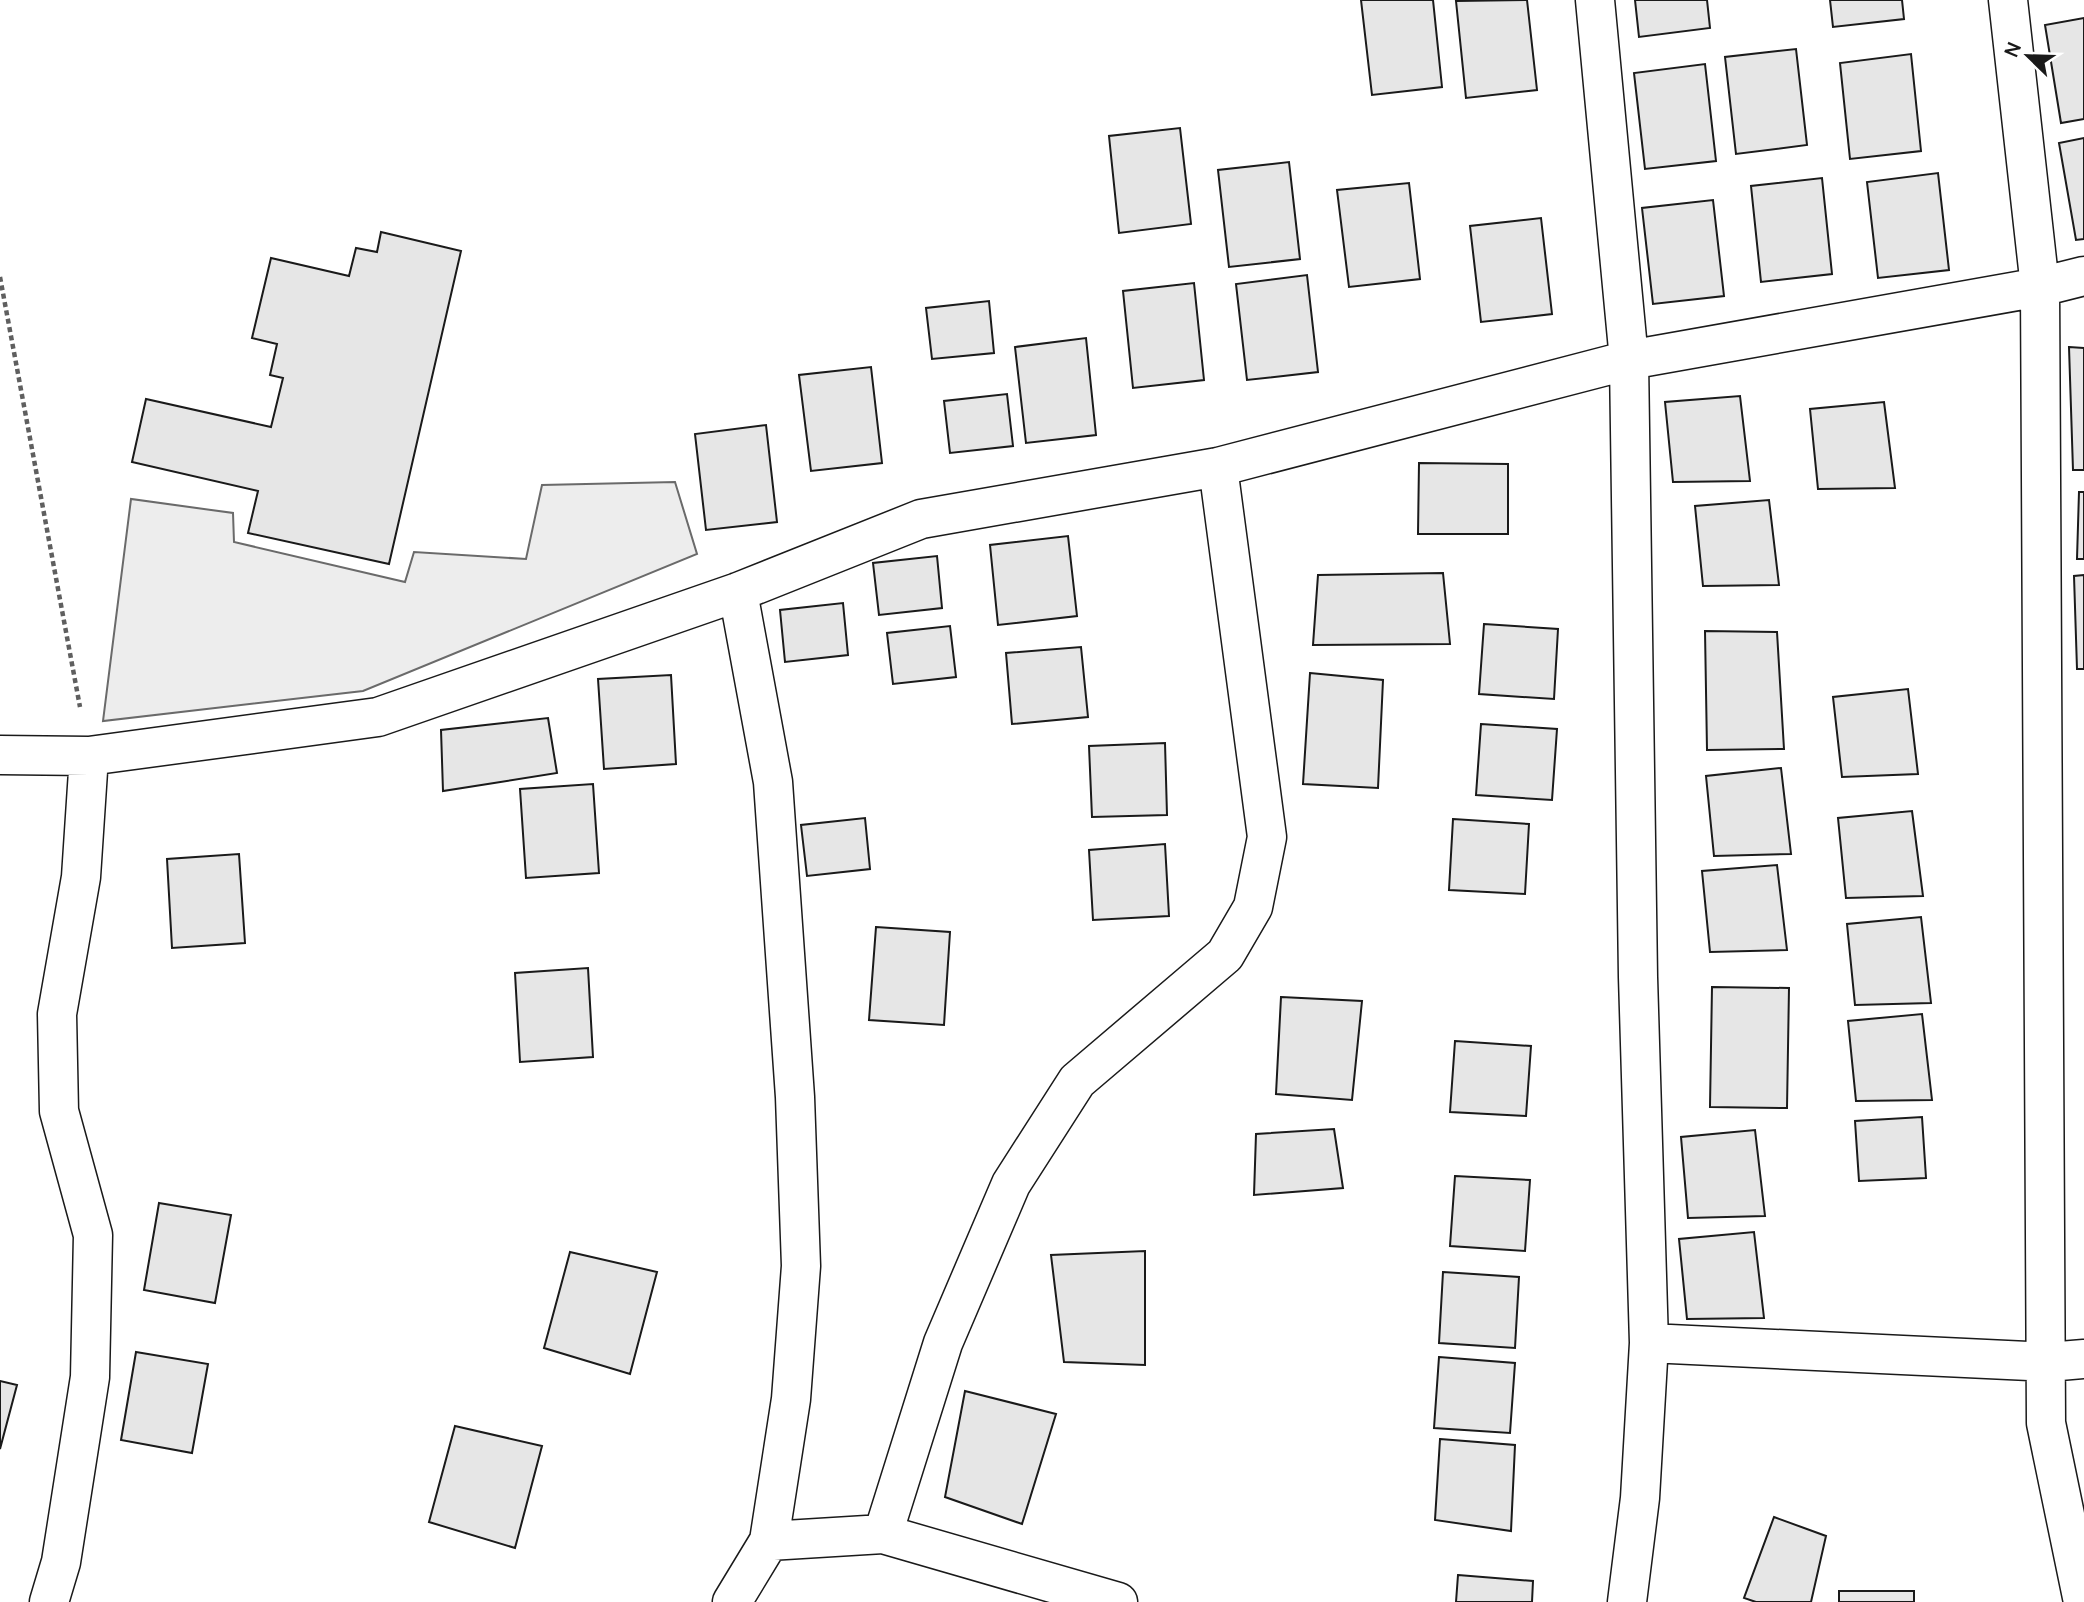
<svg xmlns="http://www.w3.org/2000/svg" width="2084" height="1602" viewBox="0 0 2084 1602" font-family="Manrope,sans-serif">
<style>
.built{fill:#ededed;stroke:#6a6a6a;stroke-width:2}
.building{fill:#e6e6e6;stroke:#1a1a1a;stroke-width:2}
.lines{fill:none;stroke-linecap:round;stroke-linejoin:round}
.street-casing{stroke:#1a1a1a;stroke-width:41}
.path{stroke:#5f5f5f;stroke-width:4.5;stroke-dasharray:5 3.5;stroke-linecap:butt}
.street{stroke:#fff;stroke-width:38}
</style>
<rect width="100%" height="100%" fill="#fff"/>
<!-- built -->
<path class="built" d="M675 482 697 554 363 691 103 721 131 499 233 513 234 542 405 582 414 552 526 559 542 485Z"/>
<!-- building -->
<path class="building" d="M1361 0H1433L1442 87 1372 95Z
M1527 0 1537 90 1466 98 1456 1Z
M1635 0H1707L1710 28 1639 37Z
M1830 0H1902L1904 19 1833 27Z
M2084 18V119L2061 123 2045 25Z
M1796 49 1807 145 1736 154 1725 57Z
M1911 54 1921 151 1850 159 1840 63Z
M1705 64 1716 161 1645 169 1634 73Z
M1180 128 1191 224 1119 233 1109 136Z
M2084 138V239L2076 240 2059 143Z
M1289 162 1300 259 1229 267 1218 170Z
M1938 173 1949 270 1878 278 1867 182Z
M1822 178 1832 274 1761 282 1751 186Z
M1409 183 1420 279 1349 287 1337 190Z
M1713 200 1724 296 1653 304 1642 208Z
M1541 218 1552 314 1481 322 1470 226Z
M381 232 461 251 389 564 248 533 258 491 132 462 146 399 271 427 283 378 270 375 277 344 252 338 271 258 349 276 356 248 377 252Z
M1307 275 1318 372 1247 380 1236 284Z
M1194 283 1204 380 1133 388 1123 291Z
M989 301 994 353 932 359 926 308Z
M1086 338 1096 435 1026 443 1015 347Z
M2069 347 2084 348V470H2073Z
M871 367 882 463 811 471 799 375Z
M1007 394 1013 446 950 453 944 401Z
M1740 396 1750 481 1673 482 1665 402Z
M1884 402 1895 488 1818 489 1810 409Z
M766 425 777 522 706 530 695 434Z
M1419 463 1508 464V534H1418Z
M2079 492H2084V559H2077Z
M1769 500 1779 585 1703 586 1695 506Z
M1068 536 1077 616 998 625 990 545Z
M937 556 942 608 879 615 873 563Z
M1443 573 1450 644 1313 645 1318 575Z
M2084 575V669H2077L2074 576Z
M843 603 848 655 785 662 780 610Z
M1484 624 1558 629 1554 699 1479 694Z
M950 626 956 677 893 684 887 633Z
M1705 631 1777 632 1784 749 1707 750Z
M1081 647 1088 717 1012 724 1006 653Z
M1310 673 1383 680 1378 788 1303 784Z
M671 675 676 764 604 769 598 679Z
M1908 689 1918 774 1842 777 1833 697Z
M548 718 557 773 443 791 441 730Z
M1481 724 1557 729 1552 800 1476 795Z
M1165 743 1167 815 1092 817 1089 746Z
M1781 768 1791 854 1714 856 1706 776Z
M593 784 599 873 526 878 520 789Z
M1912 811 1923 896 1846 898 1838 818Z
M865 818 870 869 807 876 801 825Z
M1453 819 1529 824 1525 894 1449 890Z
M1165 844 1169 916 1093 920 1089 850Z
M239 854 245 943 172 948 167 859Z
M1777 865 1787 950 1710 952 1702 871Z
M1921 917 1931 1003 1855 1005 1847 924Z
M876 927 950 932 944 1025 869 1020Z
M588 968 593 1057 520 1062 515 973Z
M1712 987 1789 988 1787 1108 1710 1107Z
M1281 997 1362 1001 1352 1100 1276 1094Z
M1922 1014 1932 1100 1856 1101 1848 1021Z
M1455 1041 1531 1046 1526 1116 1450 1112Z
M1922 1117 1926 1178 1859 1181 1855 1121Z
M1334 1129 1343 1188 1254 1195 1256 1134Z
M1755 1130 1765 1216 1688 1218 1681 1137Z
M1455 1176 1530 1180 1525 1251 1450 1246Z
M159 1203 231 1215 215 1303 144 1290Z
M1754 1232 1764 1318 1687 1319 1679 1239Z
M1145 1251V1365L1064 1362 1051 1255Z
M570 1252 657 1272 630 1374 544 1348Z
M1443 1272 1519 1277 1515 1348 1439 1343Z
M136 1352 208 1364 192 1453 121 1440Z
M1439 1357 1515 1363 1510 1433 1434 1428Z
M0 1381 17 1385 0 1449Z
M965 1391 1056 1414 1022 1524 945 1497Z
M455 1426 542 1446 515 1548 429 1522Z
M1440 1439 1515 1445 1511 1531 1435 1520Z
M1774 1517 1826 1536 1811 1602H1756L1744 1598Z
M1458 1575 1533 1581 1532 1602H1456Z
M1839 1591H1914V1602H1839Z"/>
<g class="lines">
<defs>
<path id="street" d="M1595 0 1629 360 1638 977 1649 1343 1640 1498 1627 1602
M2008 0 2040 287 2046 1423 2083 1602
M0 755 89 756 378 717 738 592 921 519 1218 467 1629 360 2040 287 2084 276
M1649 1343 2048 1362 2084 1359
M883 1534 943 1343 1011 1184 1077 1081 1225 955 1253 907 1267 837 1218 467
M769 1541 883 1534 1118 1602
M49 1602 61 1562 90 1377 93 1235 59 1111 57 1014 81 877 89 756
M732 1602 769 1541 791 1399 801 1266 795 1097 773 782 738 592"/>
</defs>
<!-- street casing -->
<use href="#street" class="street-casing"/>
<!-- path -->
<path class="path" d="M0 277 80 707"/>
<!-- street -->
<use href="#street" class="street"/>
</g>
<!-- north arrow -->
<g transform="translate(2028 56) rotate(293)" stroke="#ffffff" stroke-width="5" paint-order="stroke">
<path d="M0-5L12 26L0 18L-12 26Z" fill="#1a1a1a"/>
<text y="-10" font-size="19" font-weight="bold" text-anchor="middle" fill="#1a1a1a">N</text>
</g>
</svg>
